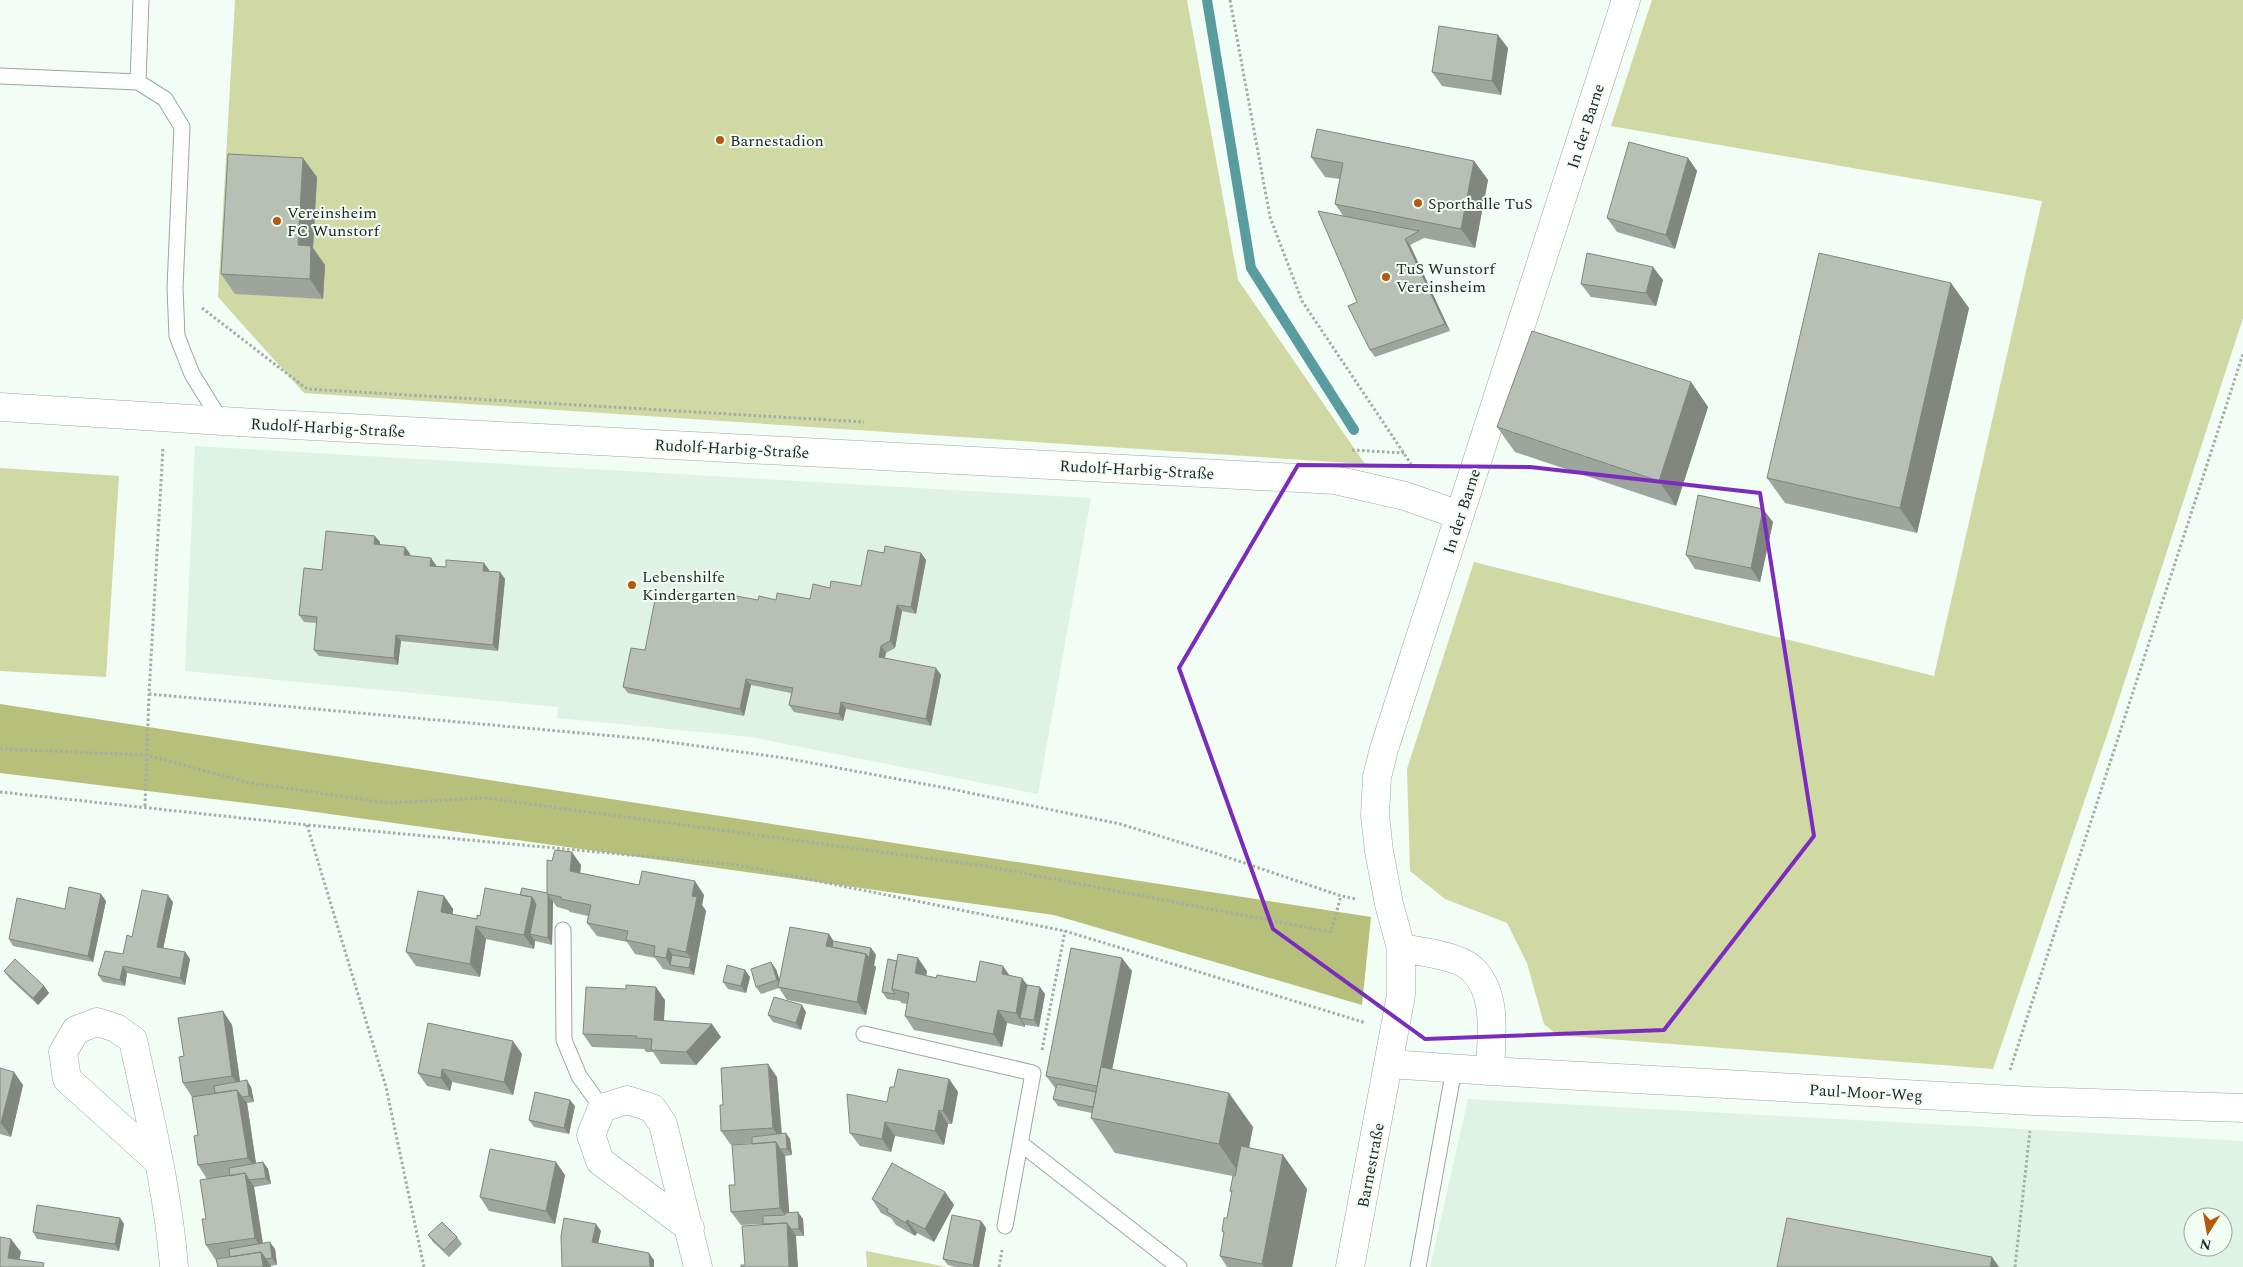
<svg xmlns="http://www.w3.org/2000/svg" width="2243" height="1267" viewBox="0 0 2243 1267" font-family="Spectral,serif">
<style>
.built{fill:#dff2e6;fill-rule:evenodd}
.green{fill:#d0d8a4}
.forest{fill:#b6c07b}
.lines{fill:none;stroke-linecap:round;stroke-linejoin:round}
.stream{stroke:#589ca0;stroke-width:10}
.lane-casing{stroke:#9ba7a0;stroke-width:17}
.street-casing{stroke:#9ba7a0;stroke-width:29}
.path{stroke:#a4ada7;stroke-width:3;stroke-dasharray:2.5 2.5;stroke-linecap:butt}
.lane{stroke:#fff;stroke-width:15}
.street{stroke:#fff;stroke-width:28}
.wall{fill:#9ea59d}
.shaded-wall{fill:#81867f}
.building{fill:#b8c0b6;stroke:#81867f}
.marked{fill:none;stroke:#7b2cbf;stroke-width:4;stroke-linejoin:round}
.poi-dot{fill:#b7590d;stroke:#f1fdf5;stroke-width:2}
.labels{text-anchor:middle;stroke-width:4;stroke-linejoin:round;paint-order:stroke}
.street-label{font-size:16px;fill:#252926;stroke:#f1fdf5}
.poi-label{font-size:16px;fill:#252926;stroke:#f1fdf5;text-anchor:start}
</style>
<rect width="100%" height="100%" fill="#f1fdf5"/>
<!-- built -->
<path class="built" d="M195 446 1091 498 1038 794 751 737 557 718 558 707 185 671Z
M1468 1099 2243 1141V1267H1430ZM2193 1217H2223V1247H2193Z"/>
<!-- green -->
<path class="green" d="M235 0H1187L1238 280 1365 464 304 393 218 297Z
M1652 0H2243V318L2112 720 1993 1069 1557 1035 1544 1024 1527 963 1507 923 1445 899 1410 871 1407 769 1474 562 1934 676 2042 201 1611 126Z
M0 468 119 476 106 677 0 671Z
M866 1251 947 1267H867Z"/>
<!-- forest -->
<path class="forest" d="M0 704 1371 917 1362 1005 1054 915 294 809 0 773Z"/>
<g class="lines">
<!-- stream -->
<path class="stream" d="M1207 0 1251 268 1354 430"/>
<defs>
<path id="lane" d="M0 76 138 82 165 99 182 127 175 288 177 336 192 374 221 421
M138 82 141 0
M563 930 564 1040 579 1076 602 1108
M864 1034 1033 1073 1005 1226
M1020 1143 1179 1267
M1418 1267 1454 1069"/>
<path id="street" d="M0 407 255 423 1335 480 1405 496 1459 515
M1390 1064 1490 1071C1491 1038 1499 993 1471 968 1455 955 1421 952 1401 948
M1490 1071 2032 1101 2243 1108
M158 1161 67 1079 63 1052 76 1030 97 1022 116 1028 133 1040C149 1115 168 1190 174 1267
M690 1228 600 1161 591 1135 602 1108 627 1100 652 1108 663 1124 698 1267
M1350 1267 1401 995V948L1389 904 1379 851 1375 815 1377 777 1384 749 1626 0"/>
</defs>
<!-- lane casing -->
<use href="#lane" class="lane-casing"/>
<!-- street casing -->
<use href="#street" class="street-casing"/>
<!-- path -->
<path class="path" d="M1230 0 1270 217 1302 301 1411 464
M202 308 307 389 864 422
M1352 450 1404 453
M149 694 647 739 785 758 951 789 1120 824 1215 853 1341 896 1356 899
M0 749 146 755 250 783 388 803 486 798 991 867 1331 932 1341 896
M0 792 307 825 738 865 1065 931 1366 1023
M145 806 149 694 163 447
M307 825 386 1087 424 1267
M1042 1050 1065 931
M2010 1070 2243 354
M999 1267 1002 1250
M2015 1267 2030 1131"/>
<!-- lane -->
<use href="#lane" class="lane"/>
<!-- street -->
<use href="#street" class="street"/>
</g>
<!-- wall -->
<path class="wall" d="M1508 48 1501 95 1442 86 1432 72Z
M1311 157 1474 161 1488 180 1475 248 1424 238 1410 245 1450 331 1375 357 1370 350 1357 302 1344 217 1335 204 1340 179 1325 177Z
M1688 158 1697 171 1675 249 1617 232 1607 218Z
M317 177 313 248 325 265 323 299 235 294 221 274Z
M1663 280 1656 306 1591 297 1581 284Z
M1969 308 1917 533 1785 503 1767 478Z
M1691 382 1708 407 1676 506 1515 452 1497 427Z
M1773 522 1760 582 1695 569 1686 555Z
M380 542 379 545 405 547 410 554 409 556 436 565V566L446 567 484 563 489 570V571L500 572 505 579 498 651 401 641 398 665 319 656 314 650 317 623 304 622 299 615 322 570Z
M884 553H921L926 560 916 614 902 611 895 648 886 653 885 658 941 675 931 726 846 709 843 721 794 712 789 705 791 693 751 685 744 716 628 693 623 687 645 650 672 599 724 601 810 599 830 588 861 586Z
M552 861 581 865 580 873 639 885 704 895 702 905 706 911 694 975 663 969 655 958 635 954 627 942 597 936 587 923 588 916 570 912 568 910 557 907 553 902 552 945 535 941 534 949 486 939 480 977 416 966 406 952 444 896 453 909V915L477 919 480 916 520 895 547 893Z
M106 901 93 962 13 946 9 939 65 909Z
M173 902 163 948 185 952 190 959 185 985 127 973 125 986 103 982 98 975 123 954 132 937Z
M829 934 833 941 871 948 876 955 874 965 876 967 866 1015 787 1000 779 988 761 994 756 987 776 969 779 979Z
M745 970 750 977 746 993 728 989 723 982Z
M4 971 44 986 49 993 38 1005 9 978Z
M927 971 926 976 976 982 1009 975 1045 994 1039 1027 1025 1025V1027L1007 1023 1002 1047 914 1030 905 1016 907 1004 901 1003 900 1001 887 999 882 992Z
M1132 971 1112 1069 1253 1127 1249 1148 1283 1155 1307 1189 1292 1267H1227L1220 1256 1224 1234 1222 1231 1227 1218 1232 1194 1230 1191 1233 1176 1115 1153 1091 1118 1092 1113 1058 1106 1053 1099 1056 1089 1046 1076Z
M665 1000 664 1021 721 1037 696 1065 661 1064 653 1052H646L644 1049 592 1047 583 1034Z
M806 1012 801 1030 773 1022 768 1015Z
M232 1025 240 1081 251 1087 254 1102 247 1103 256 1163 263 1162 268 1169 271 1184 254 1187 263 1243 275 1249 277 1265 270 1266 271 1267 230 1257 215 1259 206 1245 207 1179 198 1165V1135L192 1097 183 1083 184 1056Z
M522 1054 513 1095 452 1082 450 1091 427 1086 418 1073Z
M0 1068 23 1085 11 1137 0 1134Z
M777 1077 782 1133 790 1139 792 1155 785 1156 789 1212 803 1219 804 1236H796L745 1265 763 1224 741 1225 731 1212 735 1185 752 1143 731 1145 721 1131 723 1105Z
M949 1079 958 1092 952 1124H948L944 1145 895 1136 891 1152 860 1146 850 1133 887 1102 894 1087Z
M575 1106 569 1134 534 1127 529 1120Z
M565 1175 555 1224 489 1211 480 1197Z
M945 1192 954 1205 934 1242 917 1233 915 1236 896 1225 891 1218 881 1213 872 1199Z
M120 1218 124 1224 119 1251 37 1239 33 1232Z
M981 1221 986 1228 979 1267H955L948 1265 943 1259Z
M428 1235 457 1237 462 1244 449 1257 433 1242Z"/>
<!-- shaded-wall -->
<path class="shaded-wall" d="M1498 35 1508 48 1501 95 1492 81Z
M303 158 317 177 313 248 325 265 323 299 310 279 298 245Z
M1688 158 1697 171 1675 249 1666 235Z
M1474 161 1488 180 1475 248 1461 229Z
M1405 239 1410 245 1450 331 1445 324Z
M1653 267 1663 280 1656 306 1646 293Z
M1951 283 1969 308 1917 533 1900 508Z
M1691 382 1708 407 1676 506 1659 481Z
M1763 509 1773 522 1760 582 1751 568Z
M375 536 380 542 379 551 374 544Z
M405 547 410 554 409 562 404 555Z
M921 553 926 560 916 614 911 607Z
M431 558 436 565 435 572 430 566Z
M484 563 489 570 488 578 483 571Z
M500 572 505 579 498 651 493 645Z
M897 605 902 611 895 648 890 641Z
M396 635 401 641 398 665 394 658Z
M881 646 886 653 883 663 879 657Z
M936 668 941 675 931 726 926 719Z
M746 679 751 685 744 716 740 709Z
M841 702 846 709 843 721 839 714Z
M572 852 581 865 579 884 570 871Z
M695 881 704 895 702 905 706 911 694 975 689 968 691 958 686 952 692 896Z
M101 894 106 901 93 962 88 956Z
M168 895 173 902 162 954 157 947Z
M548 895 553 902 552 945 548 938Z
M444 896 453 909 451 926 441 912Z
M532 897 541 911 530 934 535 941 534 949 524 935Z
M476 926 486 939 480 977 470 964Z
M829 934 838 948 826 946Z
M668 948 677 962 670 965 666 958Z
M871 948 876 955 874 965 876 967 866 1015 857 1002 866 954Z
M185 952 190 959 185 985 180 978Z
M918 958 927 971 924 987 915 973Z
M1122 958 1132 971 1106 1100 1097 1086Z
M771 962 776 969 782 987 777 980Z
M123 966 127 973 125 986 120 980Z
M1003 966 1012 979 1002 974Z
M745 970 750 977 746 993 741 986Z
M1022 978 1032 991 1020 1018 1025 1025V1027L1016 1013Z
M44 986 49 993 38 1005 33 998Z
M656 987 665 1000 663 1034 654 1020Z
M1040 987 1045 994 1039 1027 1034 1020Z
M802 1005 806 1012 801 1030 796 1023Z
M998 1010 1007 1023 1002 1047 993 1034Z
M223 1011 232 1025 241 1089 232 1076Z
M712 1024 721 1037 696 1065 686 1052Z
M513 1041 522 1054 513 1095 504 1082Z
M768 1064 777 1077 782 1142 773 1128Z
M442 1069 452 1082 450 1091 441 1078Z
M14 1072 23 1085 11 1137 1 1123Z
M949 1079 958 1092 952 1124 943 1111Z
M247 1080 251 1087 254 1102 249 1096Z
M237 1090 247 1103 257 1171 248 1158Z
M1229 1093 1253 1127 1243 1179 1219 1144Z
M570 1100 575 1106 569 1134 564 1128Z
M939 1110 948 1124 944 1145 935 1131Z
M885 1122 895 1136 891 1152 882 1139Z
M786 1133 790 1139 792 1155 787 1149Z
M776 1142 785 1156 790 1222 780 1208Z
M1283 1155 1307 1189 1292 1267H1264L1262 1264Z
M263 1162 268 1169 271 1184 266 1178Z
M556 1162 565 1175 555 1224 546 1211Z
M245 1173 254 1187 264 1252 255 1238Z
M945 1192 954 1205 934 1242 925 1229Z
M798 1212 803 1219 804 1236 799 1229Z
M120 1218 124 1224 119 1251 115 1244Z
M907 1220 917 1233 915 1236 906 1223Z
M981 1221 986 1228 979 1267H974L973 1265Z
M787 1223 796 1236 798 1267H789Z
M596 1224 601 1231 597 1249 592 1242Z
M11 1239 21 1252 18 1267 8 1258Z
M270 1242 275 1249 277 1265 272 1258Z
M261 1252 271 1266V1267H263Z
M649 1253 654 1260V1267H650Z
M1992 1257 1999 1267H1990Z"/>
<!-- building -->
<path class="building" d="M1439 26 1498 35 1492 81 1432 72Z
M1317 129 1474 161 1461 229 1335 204 1343 163 1311 157Z
M1629 142 1688 158 1666 235 1607 218Z
M228 154 303 158 298 245 311 246 310 279 221 274Z
M1318 211 1419 231 1405 239 1445 324 1370 350 1348 306 1357 302Z
M1587 253 1653 267 1646 293 1581 284Z
M1819 253 1951 283 1900 508 1767 478Z
M1532 331 1691 382 1659 481 1497 427Z
M1698 495 1763 509 1751 568 1686 555Z
M326 531 375 536 374 544 405 547 404 555 431 558 430 566 446 567V560L484 563 483 571 500 572 493 645 396 635 394 658 314 650 317 617 299 615 304 568 322 570Z
M885 546 921 553 911 607 897 605 890 641 881 646 879 657 936 668 926 719 841 702 839 714 789 705 793 688 746 679 740 709 623 687 631 648 645 650 656 595 672 599 674 591 724 601 725 594 758 600 759 596 776 600 777 593 810 599 813 584 830 588 831 581 861 586 868 550 884 553Z
M555 850 572 852 570 871 639 885 642 871 695 881 692 896 697 897 686 952 668 948 666 958 654 956 655 946 626 940 628 931 587 923 591 905 561 899V897L547 894V860L552 861Z
M69 887 101 894 88 956 9 939 17 898 65 909Z
M485 888 532 897 524 935 476 926 470 964 406 952 418 891 444 896 441 912 477 919V915L480 916Z
M522 888 547 893 548 895V938L530 934 536 904 532 897 520 895Z
M142 890 168 895 157 947 185 952 180 978 123 966 120 980 98 975 105 951 123 954 127 935 132 937Z
M790 927 829 934 826 946 866 954 857 1002 778 987Z
M833 941 871 948 869 958 866 954 832 947Z
M1071 948 1122 958 1097 1086 1046 1076Z
M898 954 918 958 915 973 936 978 937 975 976 982 980 961 1003 966 1002 974 1022 978 1016 1013 998 1010 993 1034 905 1016 909 993 892 989Z
M672 955 691 958 689 968 670 965Z
M15 959 44 986 33 998 4 971Z
M888 959 897 961 892 989 895 994 882 992Z
M771 962 777 980 756 987 751 969Z
M727 965 745 970 741 986 723 982Z
M626 985 656 987 654 1020 712 1024 686 1052 651 1050 652 1039 636 1038 637 1036 583 1034 586 987 626 989Z
M1027 985 1040 987 1034 1020 1020 1018Z
M774 997 802 1005 796 1023 768 1015Z
M223 1011 232 1076 183 1083 179 1057 184 1056 178 1018Z
M428 1023 513 1041 504 1082 442 1069 441 1078 418 1073Z
M768 1064 773 1128 721 1131 720 1105H723L721 1068Z
M1101 1067 1229 1093 1219 1144 1091 1118Z
M0 1068 14 1072 1 1123H0Z
M898 1069 949 1079 943 1111 939 1110 935 1131 885 1122 882 1139 850 1133 847 1094 887 1102 890 1087H894Z
M247 1080 249 1096 242 1097 237 1090 215 1093 214 1086Z
M1057 1084 1096 1092 1093 1107 1053 1099Z
M237 1090 248 1158 198 1165 194 1136 198 1135 192 1097Z
M535 1092 570 1100 564 1128 529 1120Z
M786 1133 787 1149H780L776 1142 752 1144V1137Z
M776 1142 780 1208 731 1212 729 1185H735L732 1145Z
M1241 1146 1283 1155 1262 1264 1220 1256 1224 1232 1222 1231 1224 1218H1227L1232 1191H1230L1233 1176H1235Z
M490 1149 556 1162 546 1211 480 1197Z
M263 1162 266 1178 249 1180 245 1173 230 1176 229 1168Z
M892 1163 945 1192 925 1229 907 1220 906 1223 887 1212 888 1209 872 1199Z
M245 1173 255 1238 206 1245 202 1219H206L200 1180Z
M37 1205 120 1218 115 1244 33 1232Z
M798 1212 799 1229H791L787 1223 763 1224V1216L785 1215V1213Z
M952 1215 981 1221 973 1265 943 1259Z
M564 1218 596 1224 592 1242 649 1253 650 1267H562L561 1236Z
M1787 1218 1992 1257 1990 1267H1777Z
M442 1222 457 1237 444 1250 428 1235Z
M787 1223 789 1267H741V1265H745L742 1226Z
M0 1237 11 1239 8 1258 44 1263 43 1267H0Z
M270 1242 272 1258 266 1259 261 1252 230 1257 229 1249Z
M261 1252 263 1267H218L216 1259Z"/>
<!-- marked area -->
<path class="marked" d="M1298 465 1530 467 1760 493 1814 836 1664 1030 1425 1039 1273 929 1179 668Z"/>
<!-- markers -->
<g class="poi-dot">
<circle cx="720" cy="140" r="5"/>
<circle cx="1418" cy="203" r="5"/>
<circle cx="277" cy="221" r="5"/>
<circle cx="1386" cy="277" r="5"/>
<circle cx="632" cy="585" r="5"/>
</g>
<g class="labels">
<!-- street labels -->
<g class="street-label">
<text transform="translate(1585 126) rotate(-72)" y="6">In der Barne</text>
<text transform="translate(328 427) rotate(3)" y="6">Rudolf-Harbig-Straße</text>
<text transform="translate(732 448) rotate(3)" y="6">Rudolf-Harbig-Straße</text>
<text transform="translate(1137 469) rotate(3)" y="6">Rudolf-Harbig-Straße</text>
<text transform="translate(1461 511) rotate(-72)" y="6">In der Barne</text>
<text transform="translate(1866 1092) rotate(3)" y="6">Paul-Moor-Weg</text>
<text transform="translate(1370 1165) rotate(-79)" y="6">Barnestraße</text>
</g>
<!-- poi labels -->
<g class="poi-label">
<text x="730" y="146">Barnestadion</text>
<text x="1428" y="209">Sporthalle TuS</text>
<text x="287" y="218">Vereinsheim<tspan x="287" dy="18">FC Wunstorf</tspan></text>
<text x="1396" y="274">TuS Wunstorf<tspan x="1396" dy="18">Vereinsheim</tspan></text>
<text x="642" y="582">Lebenshilfe<tspan x="642" dy="18">Kindergarten</tspan></text>
</g>
</g>
<!-- north arrow -->
<g transform="translate(2208 1232) rotate(191)"><circle r="24" fill="#f1fdf5" stroke="#9fa8a2"/>
<path d="M0-4L9 19L0 12L-9 19Z" fill="#b7590d"/>
<text y="-8" font-size="14" font-weight="bold" text-anchor="middle" fill="#252926">N</text>
</g>
</svg>
